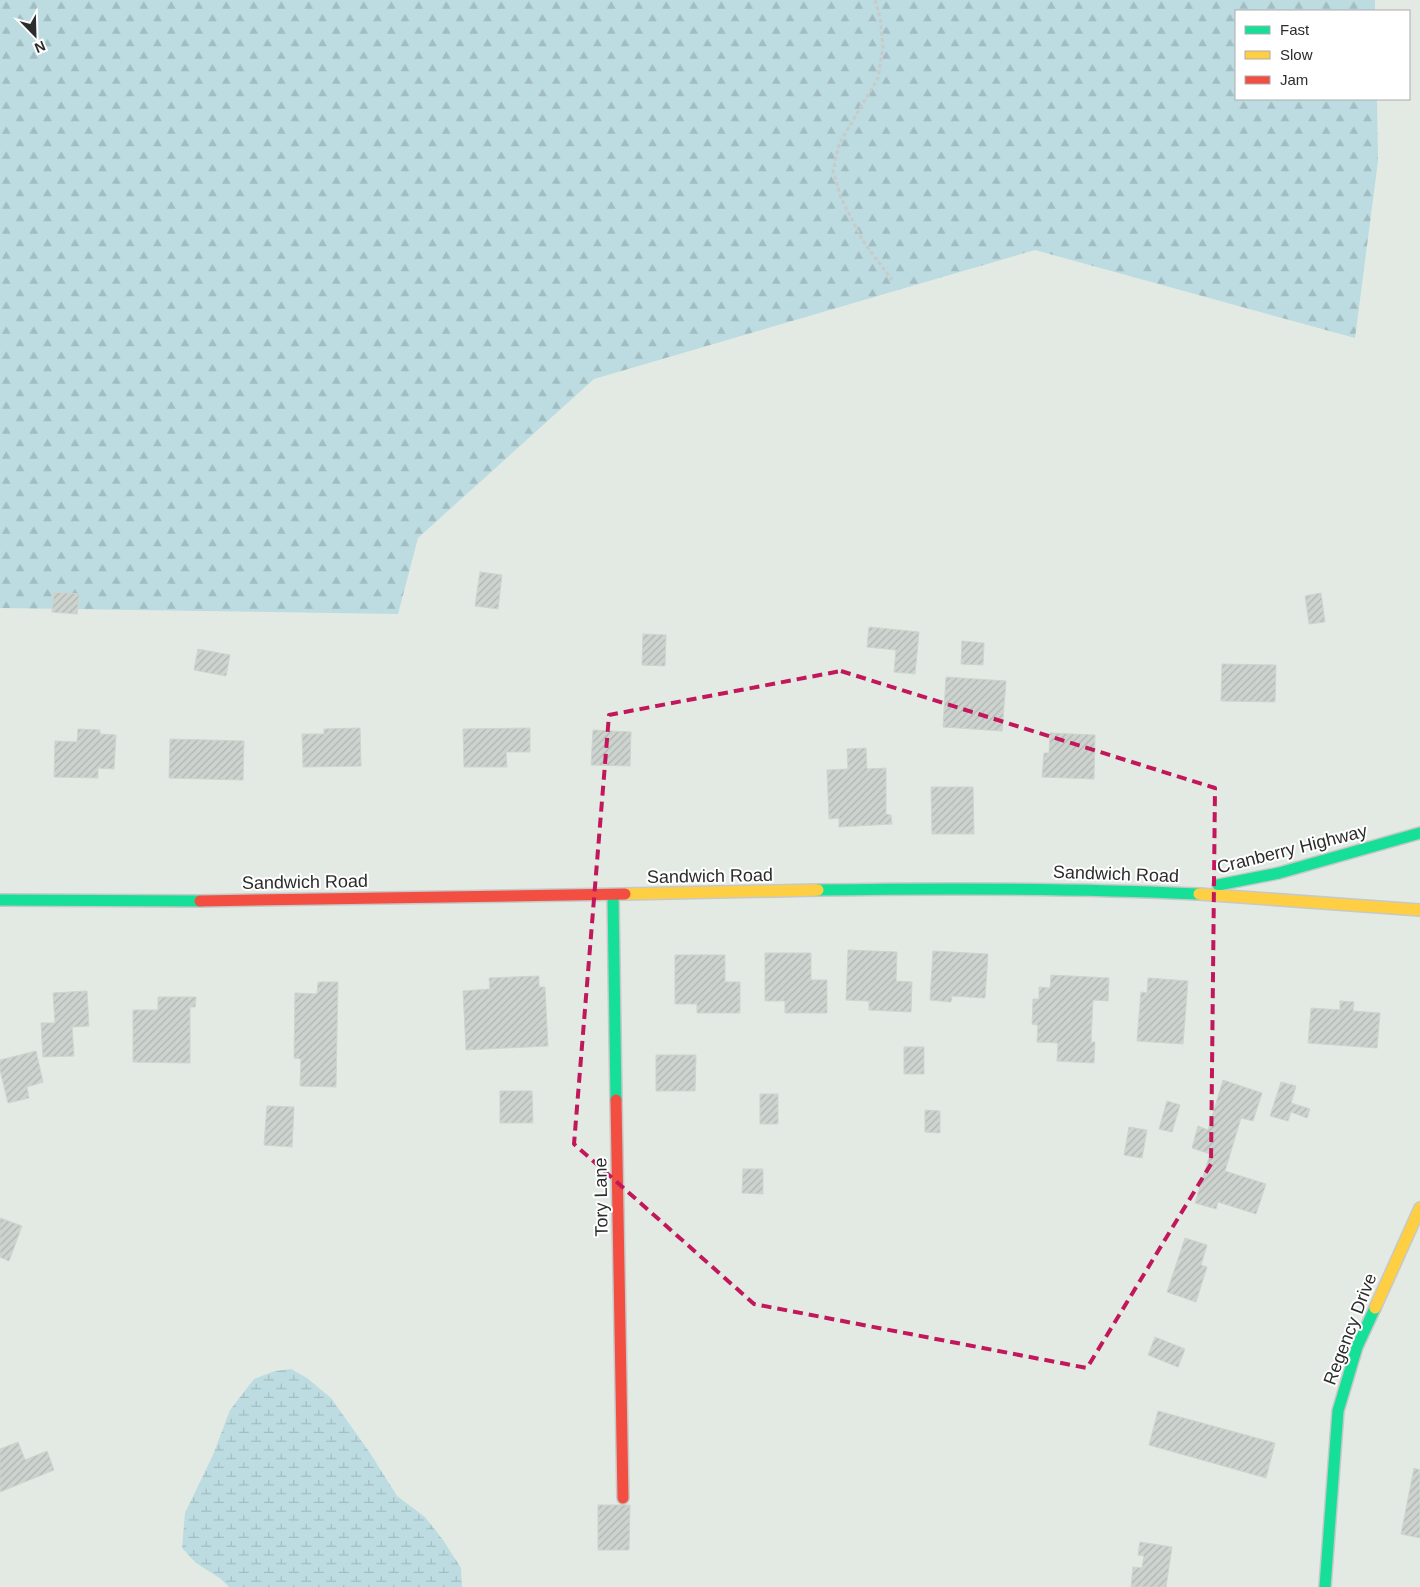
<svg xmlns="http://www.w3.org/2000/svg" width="1420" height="1587" viewBox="0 0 1420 1587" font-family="Arial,sans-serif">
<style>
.forest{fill:url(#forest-firs)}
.wetland{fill:url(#wetland-marsh)}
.building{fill:url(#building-hatch);stroke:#ced5cf}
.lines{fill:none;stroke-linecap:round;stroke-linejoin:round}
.fast-casing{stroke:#c7c8c7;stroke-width:14}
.slow-casing{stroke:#c7c8c7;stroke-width:14}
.jam-casing{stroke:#c7c8c7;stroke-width:14}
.path{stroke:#c9cac9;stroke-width:3;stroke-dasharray:4 2.5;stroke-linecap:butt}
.fast{stroke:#16e098;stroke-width:11}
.slow{stroke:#ffcf43;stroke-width:11}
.jam{stroke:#f24e42;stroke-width:11}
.marked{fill:none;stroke:#c2185b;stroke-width:4;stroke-dasharray:10 6;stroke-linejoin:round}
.labels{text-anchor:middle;stroke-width:4;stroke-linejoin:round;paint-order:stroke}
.street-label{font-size:18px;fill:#2c2c2c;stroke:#fff}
</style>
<defs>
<pattern id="forest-firs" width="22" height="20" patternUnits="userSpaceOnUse" patternTransform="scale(1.25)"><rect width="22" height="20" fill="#bcdce2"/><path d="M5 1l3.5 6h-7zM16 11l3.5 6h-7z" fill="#a2bdc2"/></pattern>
<pattern id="wetland-marsh" width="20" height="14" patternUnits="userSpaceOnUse" patternTransform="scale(1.25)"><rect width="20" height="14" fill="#bcdce2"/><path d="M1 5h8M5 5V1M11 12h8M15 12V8" fill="none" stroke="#a2bdc2"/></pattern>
<pattern id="building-hatch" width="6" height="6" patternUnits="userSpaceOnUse" patternTransform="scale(1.25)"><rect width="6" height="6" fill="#cdd3ce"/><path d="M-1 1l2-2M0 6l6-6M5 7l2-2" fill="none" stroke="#b0b5b1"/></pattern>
</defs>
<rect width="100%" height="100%" fill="#e2eae3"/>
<!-- forest -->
<path class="forest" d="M0 0H1375V11H1236V99H1377L1378 161 1355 338 1035 250 594 379 418 538 398 614 0 608Z"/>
<!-- wetland -->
<path class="wetland" d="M291 1369 307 1378 331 1398 370 1453 397 1496 425 1517 443 1540 461 1568 462 1587H229L221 1579 196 1563 182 1548 185 1513 213 1455 230 1410 254 1379 275 1371Z"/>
<!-- building -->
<path class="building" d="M480 572 502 575 498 609 475 606Z
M54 592 79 594 77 614 52 612Z
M1321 593 1325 622 1309 624 1305 596Z
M869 627 919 632 915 674 894 672 896 650 867 647Z
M643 634 666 635 665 666 642 665Z
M962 641 984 643 983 665 961 664Z
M198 649 230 655 226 676 194 670Z
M1222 664 1276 665 1275 702 1221 701Z
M946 677 1006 681 1002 731 943 727Z
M360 728 361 766 303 767 302 734H324V729Z
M530 728V752H506L507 767H464L463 729Z
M78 729 100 730V734L116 735 114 769 98 768V778L54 777 55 741 77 742Z
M593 730 631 732 630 766 591 765Z
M1050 733 1095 735 1094 779 1042 777 1044 753H1049Z
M170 739 244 741 243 780 169 778Z
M866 748 867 769 886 768V814L891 815 892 824 839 827V818L829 819 827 770 848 769 847 749Z
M931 787H973L974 834H932Z
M848 950 897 952 896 981 912 982 911 1012 869 1010V1001L846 1000Z
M933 951 988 954 985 998 952 996 951 1002 930 1000Z
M765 953H811V980H827V1013H785V1001H765Z
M675 955H725V982H740V1013H697V1004H675Z
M1051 975 1109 978 1108 1001 1093 1000 1091 1042H1095L1094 1063 1057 1061 1058 1043 1037 1042 1038 1025 1032 1024 1033 999H1039V987L1050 988Z
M539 976V987H545L548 1046 466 1050 463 991 490 989 489 978Z
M1148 978 1188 981 1183 1044 1137 1041 1141 992 1147 993Z
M318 982H338L336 1087 300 1086 301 1059 294 1058 295 993 317 994Z
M87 991 89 1026 72 1027 74 1056 43 1057 41 1023H55L53 993Z
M158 997H196L195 1007H190V1063L133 1062V1010H158Z
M1340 1001 1354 1002 1353 1011 1380 1013 1377 1048 1308 1043 1311 1008 1340 1010Z
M904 1047H924V1074H904Z
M36 1051 43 1082 27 1087 29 1098 8 1103 0 1070V1060Z
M656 1055H696L695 1091H656Z
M1223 1080 1262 1093 1253 1121 1241 1118 1225 1171 1266 1184 1256 1214 1218 1202 1216 1209 1195 1203 1210 1154 1192 1148 1198 1126 1208 1130Z
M1281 1082 1296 1086 1291 1103 1310 1109 1307 1118 1291 1112 1288 1121 1270 1116Z
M500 1091H532L533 1123H500Z
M760 1094H778V1124H760Z
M1167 1101 1180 1105 1172 1132 1159 1129Z
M267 1106 294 1107 292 1147 264 1145Z
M925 1110 940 1111V1133L925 1132Z
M1129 1127 1147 1130 1142 1158 1124 1155Z
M743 1169H763V1194L742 1193Z
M0 1218 22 1226 9 1261 0 1257Z
M1185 1238 1207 1245 1201 1265 1207 1267 1196 1302 1167 1292Z
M1155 1337 1185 1349 1178 1367 1148 1355Z
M1158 1411 1275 1443 1266 1478 1149 1445Z
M18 1442 25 1460 47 1451 54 1470 0 1492V1449Z
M1414 1468 1420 1470V1538L1401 1534Z
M598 1505H630L629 1550H598Z
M1140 1542 1172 1547 1166 1587H1131L1133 1567 1142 1568 1144 1556 1138 1555Z"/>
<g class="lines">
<defs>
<path id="fast" d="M1218 885 1279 873 1420 833
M818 890C945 888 1072 888 1199 894
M613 895 616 1100
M0 900 200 901
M1325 1587 1338 1411 1357 1347 1375 1308"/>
<path id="slow" d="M625 894 818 890
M1199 894 1420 910
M1375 1308 1420 1208"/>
<path id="jam" d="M200 901 625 894
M616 1100 623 1498"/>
</defs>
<!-- fast casing -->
<use href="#fast" class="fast-casing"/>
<!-- slow casing -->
<use href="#slow" class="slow-casing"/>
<!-- jam casing -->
<use href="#jam" class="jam-casing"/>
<!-- path -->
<path class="path" d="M875 0 880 17 883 47 878 78 839 144 833 171 841 198 863 241 892 280"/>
<!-- fast -->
<use href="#fast" class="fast"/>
<!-- slow -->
<use href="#slow" class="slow"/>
<!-- jam -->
<use href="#jam" class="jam"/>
</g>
<!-- marked area -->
<path class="marked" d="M841 671 1215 788 1211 1164 1087 1368 754 1304 574 1144 609 715Z"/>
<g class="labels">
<!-- street labels -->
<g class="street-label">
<text transform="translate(1292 849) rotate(-14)" y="6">Cranberry Highway</text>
<text transform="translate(1116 874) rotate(2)" y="6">Sandwich Road</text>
<text transform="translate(710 876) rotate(-1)" y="6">Sandwich Road</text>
<text transform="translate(305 882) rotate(-1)" y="6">Sandwich Road</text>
<text transform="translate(601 1197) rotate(-91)" y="6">Tory Lane</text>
<text transform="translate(1350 1329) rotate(-69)" y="6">Regency Drive</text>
</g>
</g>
<!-- legend -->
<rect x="1235" y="10" width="175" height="90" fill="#ffffff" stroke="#ababab"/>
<rect x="1245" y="26" width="25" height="8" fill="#16e098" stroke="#ababab"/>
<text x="1280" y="35" font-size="15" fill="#2c2c2c">Fast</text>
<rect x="1245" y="51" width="25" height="8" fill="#ffcf43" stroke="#ababab"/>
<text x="1280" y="60" font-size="15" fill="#2c2c2c">Slow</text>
<rect x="1245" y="76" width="25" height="8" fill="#f24e42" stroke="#ababab"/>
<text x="1280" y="85" font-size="15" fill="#2c2c2c">Jam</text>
<!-- north arrow -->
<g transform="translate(35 35) rotate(157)" stroke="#ffffff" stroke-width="4" paint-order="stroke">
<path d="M0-4L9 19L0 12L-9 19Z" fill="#2c2c2c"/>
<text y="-8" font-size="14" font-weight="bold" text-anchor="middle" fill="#2c2c2c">N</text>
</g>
</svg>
